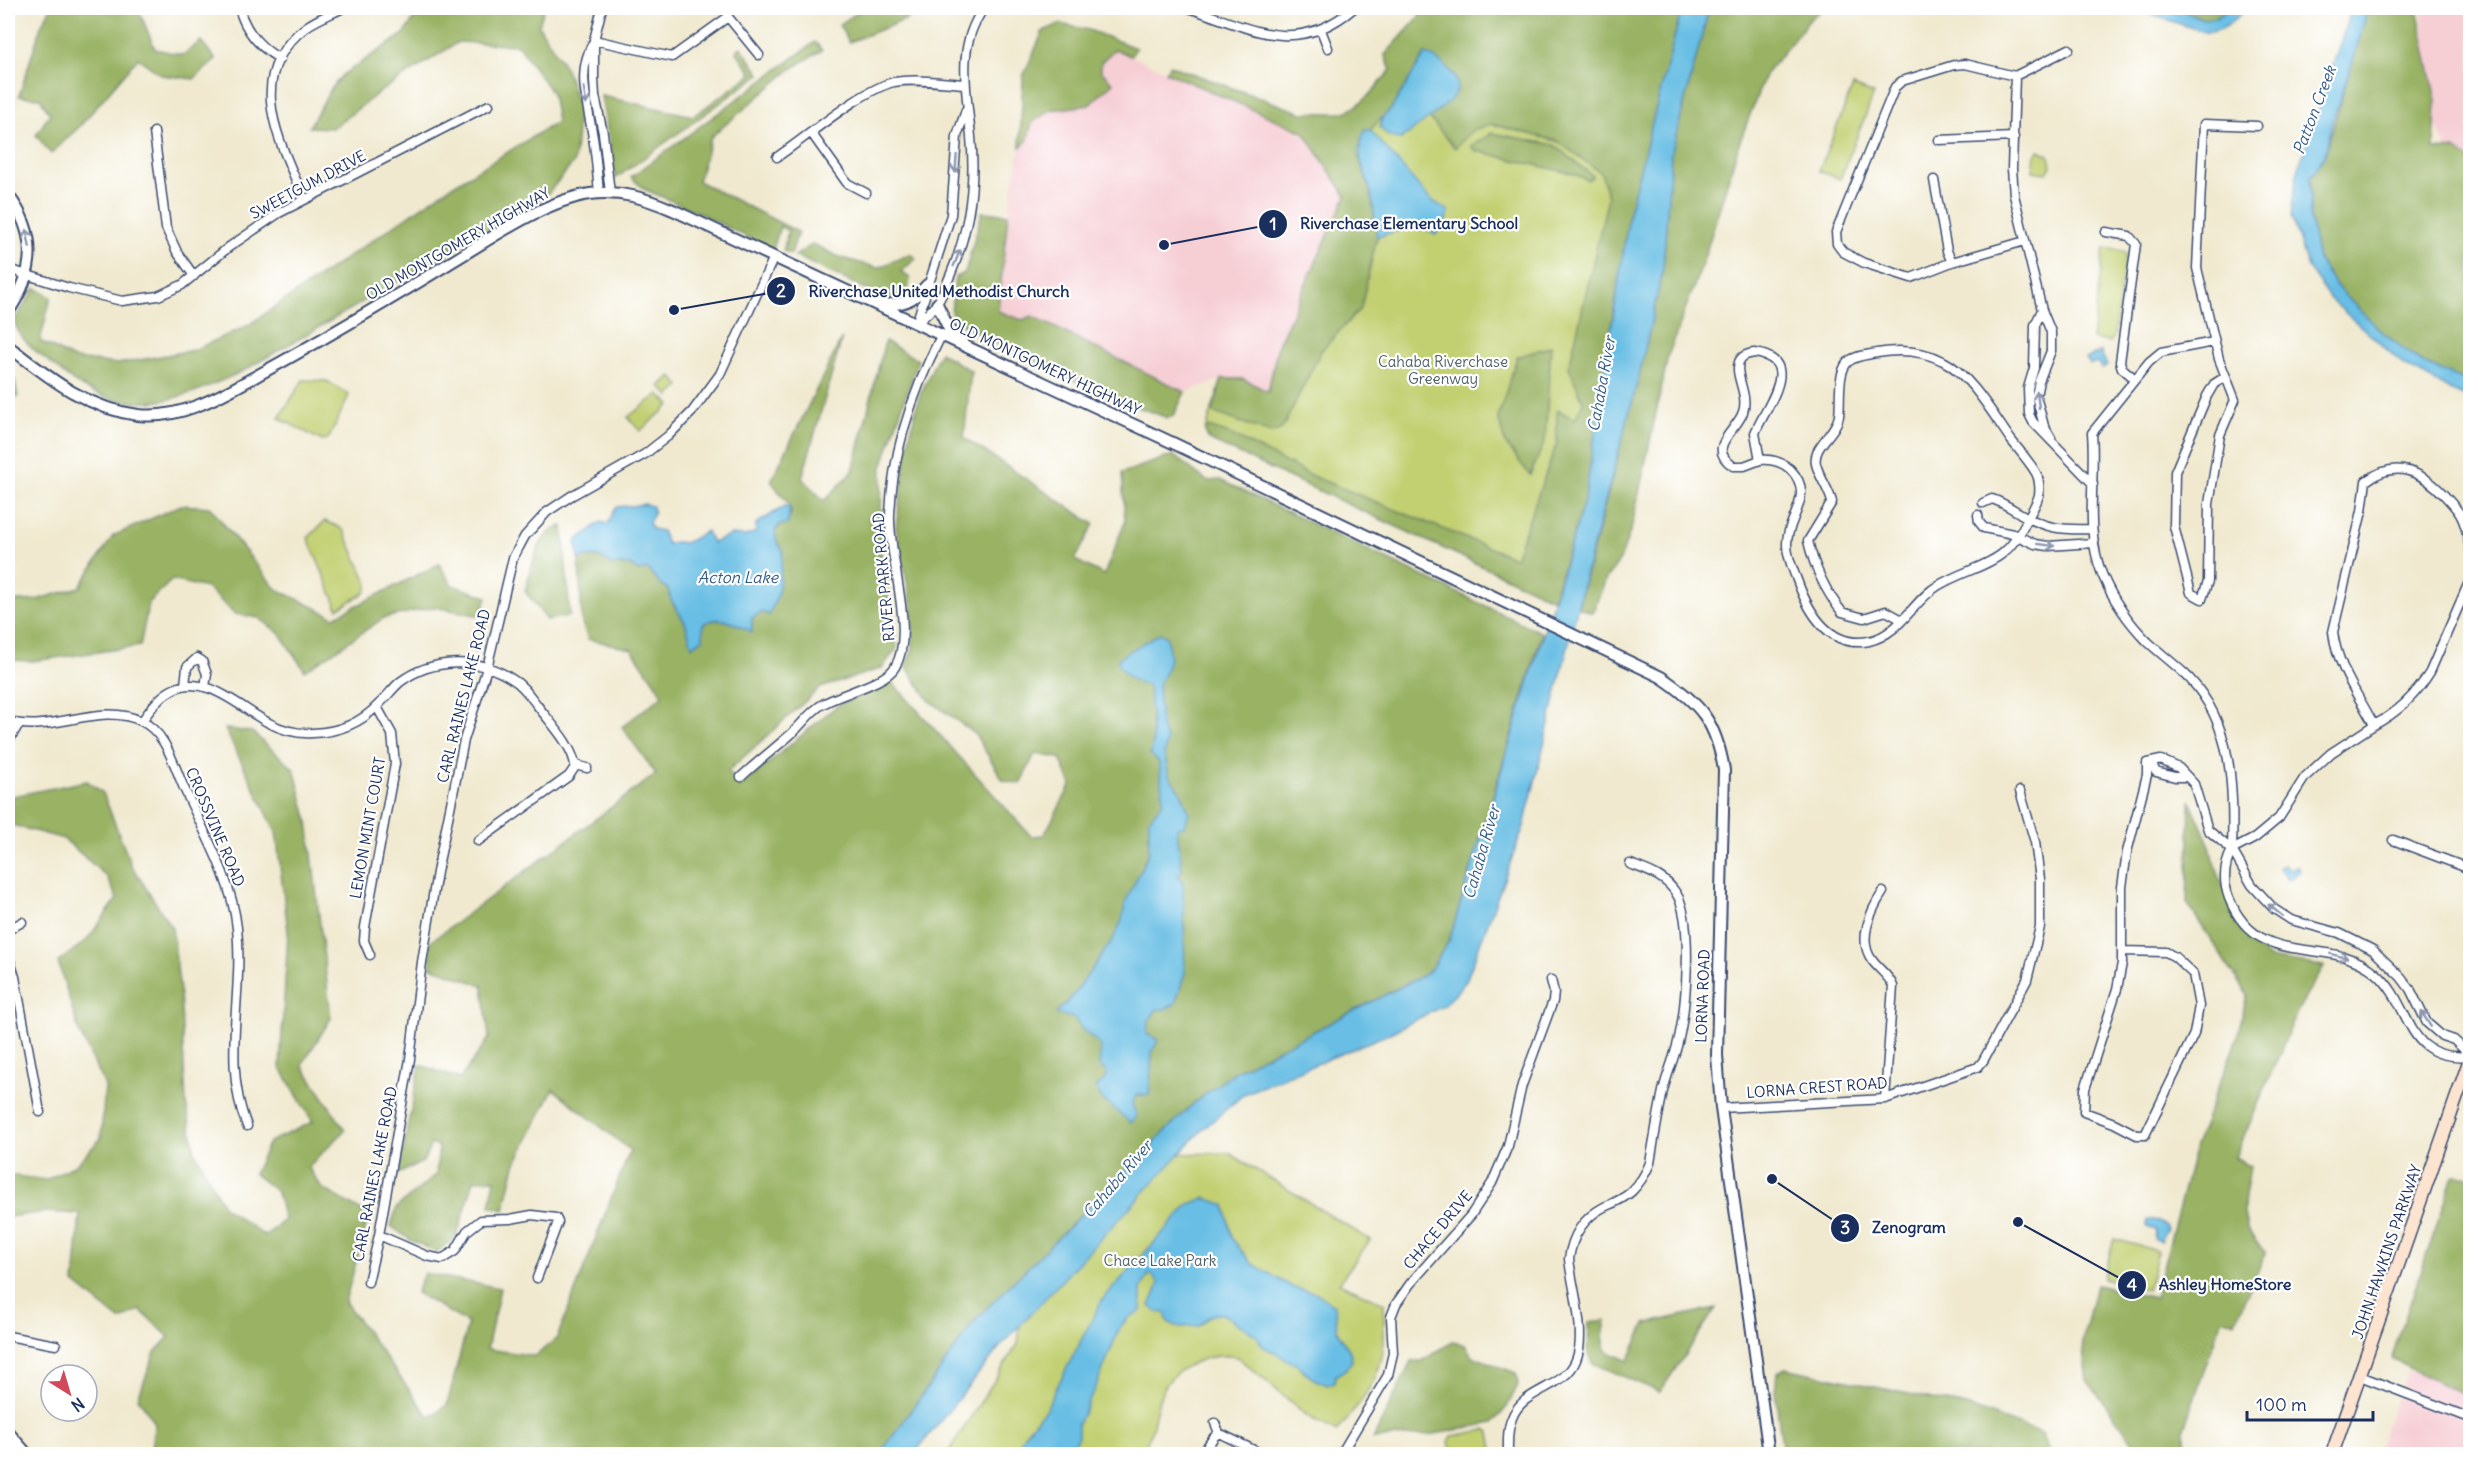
<svg xmlns="http://www.w3.org/2000/svg" width="2478" height="1462" viewBox="0 0 2478 1462" font-family="Delius,sans-serif">
<style>
.built{fill:#f6cfd5}
.green{fill:#c2d072;stroke:#6e8068;stroke-width:1.5}
.forest{fill:#99b264;stroke:#5a7061;stroke-width:1.5}
.water{fill:#67bee4;stroke:#4176a1;stroke-width:1.5}
.lines{fill:none;stroke-linecap:round;stroke-linejoin:round}
.minor-casing{stroke:#3b4b6f;stroke-width:11}
.tertiary-casing{stroke:#3b4b6f;stroke-width:14}
.secondary-casing{stroke:#3b4b6f;stroke-width:15}
.minor{stroke:#fff;stroke-width:8}
.tertiary{stroke:#fff;stroke-width:10}
.secondary{stroke:#fde4d0;stroke-width:12}
.oneway{stroke:#8d97ae}
.labels{text-anchor:middle;stroke-width:4.5;stroke-linejoin:round;paint-order:stroke}
.street-label{font-size:15px;fill:#1b2f5e;stroke:#fff}
.park-label{font-size:15px;fill:#4d5f64;stroke:#fff}
.water-label{font-size:16px;font-style:italic;fill:#325a86;stroke:#fff}
.leader{fill:none;stroke:#1b2f5e;stroke-width:2}
.callout-dot{fill:#1b2f5e;stroke:#fff;stroke-width:2}
.mark-label{font-size:18px;text-anchor:middle;font-weight:bold;fill:#fff}
.callout-label{font-size:16px;text-anchor:middle;font-weight:bold;fill:#1b2f5e;stroke:#fff;stroke-width:4.5;stroke-linejoin:round;paint-order:stroke}
</style>
<rect width="100%" height="100%" fill="#fff"/>
<filter id="ink" filterUnits="userSpaceOnUse"><feTurbulence type="fractalNoise" baseFrequency=".0167" numOctaves="2"/><feDisplacementMap in="SourceGraphic" scale="12" xChannelSelector="R" yChannelSelector="G"/><feConvolveMatrix kernelMatrix="1 2 1 2 8 2 1 2 1" color-interpolation-filters="sRGB"/></filter>
<filter id="wash" filterUnits="userSpaceOnUse"><feTurbulence type="fractalNoise" baseFrequency=".008" numOctaves="4" result="noise"/><feDisplacementMap in="SourceGraphic" scale="24" xChannelSelector="R" yChannelSelector="G"/><feGaussianBlur stdDeviation="1.35" result="paint"/><feColorMatrix in="noise" values="0 0 0 0 0 0 0 0 0 0 0 0 0 0 0 0 0 1.4 0 .05"/><feComposite in="paint" operator="in"/></filter>
<g filter="url(#wash)">
<rect width="100%" height="100%" fill="#f0e9cf"/>
<!-- built -->
<path class="built" d="M2421 8H2470V173L2454 166 2431 115Z
M1116 49 1304 132 1347 196 1278 345 1268 392 1243 379H1222L1185 392 998 311 1008 214 1020 147 1027 141 1032 123 1051 110 1089 105 1112 83 1100 71 1101 62Z
M2407 1371 2470 1388V1454H2375Z"/>
<!-- green -->
<path class="green" d="M1385 55 1643 159 1553 599 1209 440 1205 431 1222 379H1243L1268 392 1278 345 1347 196 1366 99 1391 70Z
M1853 86 1874 94 1840 179 1819 171Z
M2039 150 2049 155 2051 166 2047 173 2033 171 2035 155Z
M2104 248 2123 251 2126 255 2114 338 2110 342 2092 339Z
M671 376 680 386 669 396 660 386Z
M303 380 327 381 349 395 329 438 322 441 279 418Z
M659 394 670 405 640 431 628 417Z
M325 521 343 529 368 584 366 592 338 609 308 538Z
M1229 1153 1370 1240 1339 1283 1384 1303C1384 1323 1386 1345 1380 1364 1373 1390 1353 1411 1337 1432L1309 1417 1237 1357C1209 1351 1170 1368 1160 1397 1152 1420 1155 1431 1141 1454H947L1018 1344 1026 1253 1110 1155Z
M2114 1239 2158 1251 2148 1290 2103 1279Z
M1486 1430 1490 1433 1494 1454H1452L1449 1442 1452 1436Z"/>
<!-- forest -->
<path class="forest" d="M51 8H138L155 49 183 55 201 41 216 60 194 79 161 75 138 58 80 126 51 154 36 135 50 114 40 98 19 96 41 26Z
M421 8H544L539 26 566 69 579 108 574 162 545 197 243 371C186 397 138 420 78 384 69 379 61 371 53 365 37 352 20 341 14 321L35 288 51 297 40 341 74 359 118 364 194 350 247 326 452 186 557 122 552 93 518 45 458 42 381 91 333 128 309 127 331 89 342 75 404 34Z
M864 8H917L907 19 849 42 839 25Z
M1427 8H1682L1630 208 1585 498 1553 599 1209 440 1205 431 1209 427 1232 435 1312 476 1515 558 1557 443V410L1575 419 1583 402 1569 367 1608 197 1601 173 1557 141 1491 124 1473 130 1455 148 1429 118 1455 94 1425 54 1391 109 1370 130H1365L1359 158 1371 193 1377 237 1361 308 1321 351 1282 429 1271 433 1212 412 1222 379H1243L1268 392 1278 345 1346 196 1304 132 1166 72 1169 65 1302 113C1315 111 1327 114 1340 113 1359 111 1379 84 1391 70L1385 55Z
M1709 8H1824L1811 18 1765 75 1739 144 1703 262 1668 356 1632 526 1620 560 1607 577 1592 613 1578 607 1638 380 1663 269 1671 154Z
M2177 8H2228L2216 19H2203Z
M2368 8H2417L2436 101 2434 149 2457 150 2470 160V382L2423 363 2383 333 2338 288 2318 260 2310 219V178L2325 155Z
M1060 24 1089 30 1136 48 1131 56 1115 49 1101 62V71L1113 83 1089 105 1051 110 1032 123 1027 141 1020 147 1023 77 1043 31Z
M815 42 822 50 791 69 711 137 698 181 798 232 791 254 783 251 788 231 780 226 773 250 695 211 644 189 631 177Z
M741 47 760 74 616 178 601 96 693 116 752 74 736 51Z
M1492 133 1554 145 1593 176 1588 180 1574 174 1476 151 1471 146Z
M982 212 1008 214 998 311 1022 320 1032 316 1185 392 1174 415 1168 418 1101 394 958 323 951 313 955 277 965 273Z
M813 244 839 257 878 268 910 254 916 258 901 272 910 278 908 291 893 297 880 296 795 256Z
M842 338 802 478 824 501 853 471 885 341 918 360 882 467 880 549 897 648 882 668 820 688 728 771 741 786 838 705 891 681 1031 836 1044 835 1071 785 1060 758 1035 754 1020 784 1003 780 975 734 929 700 905 665 913 650 912 607 896 527 908 443 919 397 940 352 971 371 964 438 1094 524 1075 560 1104 575 1125 522 1122 473 1173 455 1207 481 1220 480 1542 633 1449 941 1428 973 1236 1071 1194 1103 977 1318 880 1454H186L181 1452 179 1454H150L155 1423 138 1398 155 1352 169 1337 140 1310 120 1320 74 1283 80 1214 45 1212 8 1217V1175L46 1180 77 1164 101 1138 105 1086 79 1031 58 962 87 940 117 899 107 877 64 839 8 824V797L87 781 103 793 131 865 172 928 180 991 186 1103 195 1152 224 1207 265 1236 284 1220 277 1192 254 1174 269 1142 313 1122 280 1067 288 932 276 832 225 729 252 732 294 769 308 821 331 1018 302 1065 345 1130 308 1167 322 1188 369 1215 345 1302 429 1417 447 1405 468 1323 416 1293 424 1273 500 1288 487 1349 535 1356 557 1338 630 1150 553 1089 515 1165 504 1210 490 1206 495 1179 474 1180 457 1236 437 1252 410 1240 391 1226 397 1207 436 1175 439 1146 431 1144 423 1162 398 1174 420 1065 460 1079 489 1038 483 986 431 967 430 942 656 774 622 727 663 695 632 649 588 639 582 623 579 559C592 555 601 555 611 565H630L639 571 648 568 660 584 668 589 671 600 685 622 692 646 702 633 703 623C721 615 734 624 752 631V618L762 611 769 615 775 531 791 515 790 506 771 481Z
M1551 346 1545 441 1530 475 1505 443 1498 417 1517 357Z
M8 376 14 378 18 397 8 399Z
M8 479 13 522 8 521Z
M181 505 210 507 275 588 334 617 439 564 452 585 487 597 481 616 434 607 384 618 305 671 280 634 259 618 235 614 207 588 172 580 149 602 140 646 33 661 8 660V602L36 600 80 587 113 536Z
M563 526 570 616 547 620 525 591C532 568 536 532 563 526Z
M2190 800 2210 846 2213 860 2237 921 2268 958 2324 966 2299 1008 2235 1158 2250 1167C2244 1205 2235 1223 2266 1253L2235 1321 2222 1319 2184 1428 2187 1454H2142L2087 1380 2082 1343 2096 1285 2155 1298 2195 1146 2237 1039 2247 995 2187 903Z
M2454 1175 2470 1177V1398L2391 1359Z
M1716 1308 1660 1392 1592 1363 1588 1354 1589 1322 1606 1320 1603 1337 1606 1351 1628 1361 1645 1324Z
M1452 1342 1465 1345 1472 1356 1516 1373 1518 1385 1507 1407 1493 1423 1434 1434 1373 1439 1411 1362H1420Z
M1785 1368 1966 1406 2041 1433 2051 1454H1783L1775 1391 1777 1373Z"/>
<!-- water -->
<path class="water" d="M1682 8H1709L1671 154 1663 269 1638 380 1586 572 1524 826 1466 981 1445 1005 1386 1035 1244 1094 1200 1132 999 1348 914 1454H880L977 1318 1194 1103 1236 1071 1428 973 1449 941 1585 498 1630 208Z
M2130 8H2177L2203 19 2216 18 2228 8H2247C2234 20 2224 33 2205 32Z
M2352 8H2368L2353 61 2332 122 2325 155 2310 178V219L2318 260 2338 288 2383 333 2423 363 2470 382V399L2452 391 2404 365 2330 299 2308 268 2291 216 2297 173Z
M1425 54C1438 58 1465 77 1455 94 1449 105 1412 131 1401 139L1390 137 1380 128 1382 118 1391 109Z
M1365 130H1370L1431 200 1449 211 1444 226 1435 235 1420 224 1377 237C1375 223 1374 208 1371 194 1366 169 1352 156 1365 130Z
M2101 352 2107 366 2102 369 2097 362 2090 364 2086 359Z
M644 504 652 506 654 514 649 522 652 529 662 531 667 544 675 542 685 543 707 531 712 543 731 535 745 536 756 532V524L785 506H790L788 524 779 525 775 531 776 540 783 551 778 594 769 615 762 612 752 618V632C735 624 721 614 703 624V639L692 646 685 622 671 600 668 589 660 584 648 569 639 571 630 565H611C601 555 592 555 579 559L576 541 601 522 608 524 616 507C626 505 634 507 644 504Z
M1160 633 1167 637 1170 659 1167 669 1158 685 1161 727 1167 739 1164 753 1169 776 1181 793 1189 812 1185 826 1177 827 1182 871 1178 876 1183 882 1185 973 1175 1004 1165 1009H1157L1148 1022 1147 1034 1158 1040 1152 1053 1149 1095H1136L1132 1105 1137 1116 1131 1123 1101 1098 1096 1088 1106 1078V1071L1099 1066 1101 1046 1082 1029 1074 1018 1056 1014 1075 993 1113 939 1122 920 1125 903 1149 852V819L1163 802 1159 762 1150 754 1153 743 1149 686C1132 681 1125 677 1117 661L1123 655Z
M2285 864 2289 870 2298 865 2300 871 2288 880 2279 868Z
M1206 1198 1225 1205 1232 1238 1251 1263 1294 1288 1317 1293 1335 1306 1337 1331 1350 1351 1352 1361 1346 1369 1335 1376V1382L1327 1385 1312 1378 1297 1365 1262 1346 1257 1336 1223 1314H1216L1210 1316 1198 1326 1178 1327 1168 1322 1165 1313 1157 1312 1150 1306 1159 1284 1152 1275H1149L1141 1289V1311L1129 1317 1120 1327 1095 1389 1078 1424V1436L1070 1454H1019V1445L1025 1433 1045 1410 1102 1300 1189 1204Z
M2147 1220H2155L2165 1225 2167 1229 2160 1241 2154 1239 2155 1230 2147 1227Z"/>
</g>
<g filter="url(#ink)">
<g class="lines">
<defs>
<path id="minor" d="M239 8C245 30 259 47 280 59
M602 8 594 40V80L595 96 603 133 610 193
M1189 8C1252 29 1296 57 1354 8
M1321 30 1328 48
M594 40 672 57 728 17 759 55
M594 41C576 71 587 100 592 132 596 152 597 173 599 193
M2015 76 2069 49
M154 132 166 228 177 252 194 276
M812 134 847 183 866 193
M1939 140 2014 137
M777 157C807 137 861 90 894 82 917 78 941 83 964 84
M1934 180 1947 251 1952 262
M304 199C280 141 242 76 306 27 317 19 331 14 343 8
M2106 232 2129 236 2136 244 2120 362 2122 368 2135 379
M2025 241 1952 262 1911 278 1864 263 1843 252 1837 244 1836 232 1895 87 1902 81 1954 65 1965 64 2015 76 2012 169 2014 195 2042 310 2051 332V351L2039 381 2036 396 2044 426 2051 438
M8 269 69 288 122 301 158 296 182 285 229 247 279 213 489 105
M2042 310 2035 325 2034 368 2028 388 2029 414 2033 422 2093 484
M916 324C922 318 930 312 936 305 942 297 946 285 950 276 969 231 976 186 971 137 967 92 955 47 984 8
M916 324 951 215 957 136 966 110
M2214 342 2161 352 2149 362 2092 433C2096 480 2084 529 2102 574 2112 598 2129 623 2148 642 2161 654 2176 665 2189 678 2233 724 2234 789 2232 850
M1754 353C1806 360 1764 409 1755 433L1760 460 1744 466H1733C1705 447 1737 431 1743 412 1749 394 1734 376 1739 362 1742 355 1748 354 1754 353Z
M2225 377 2214 384 2207 396 2175 472 2174 526 2191 593 2202 599 2208 581 2209 504 2220 435 2235 400 2219 359 2197 268 2204 124 2257 126
M1760 460C1771 459 1782 462 1790 469 1817 496 1786 517 1787 545 1787 557 1793 569 1797 580 1808 611 1829 649 1869 641 1901 634 1913 600 1939 585 1980 562 2005 567 2027 520 2031 512 2037 503 2039 495 2040 488 2039 478 2036 473 2029 461 2019 450 2011 440 1994 416 1970 374 1943 361 1922 350 1900 349 1877 353 1868 355 1854 355 1847 363 1837 375 1841 402 1839 416 1836 434 1812 446 1816 464 1819 477 1829 489 1832 502L1808 541C1814 566 1826 592 1842 612L1864 618 1886 611 1902 620
M1983 503 1992 499C2002 502 2011 508 2021 514 2047 529 2062 530 2092 529
M1978 515 1979 522 1984 528 2013 534 2035 544 2048 546 2093 543
M2470 550C2468 540 2467 528 2462 518 2458 509 2451 503 2445 496 2422 471 2396 459 2366 481L2362 511 2333 632C2337 666 2358 695 2374 725 2399 712 2416 695 2430 672L2470 580
M185 685 187 667 197 658 202 661 207 674 205 687
M8 721C51 735 99 701 141 721 166 732 174 766 184 788 204 833 232 879 237 928 244 995 221 1062 247 1126
M142 721C150 710 158 698 170 691 204 670 241 709 269 723 282 730 297 734 313 733 338 732 361 723 378 705 386 698 392 689 400 682 432 658 479 657 512 679 523 685 530 696 537 705 548 720 575 748 575 767L569 776 478 841
M8 742 19 724
M2151 763 2156 772 2175 777H2187
M575 765 587 768
M741 777C757 762 774 749 790 735 801 726 810 711 823 704 840 694 886 683 895 667 916 633 888 557 890 515 892 452 913 391 941 336
M2393 840 2470 869
M2232 850 2255 838 2279 818 2305 777 2331 753 2374 725
M1883 892C1871 910 1857 940 1872 960 1879 970 1888 974 1893 986L1885 1099
M8 930 22 922
M2122 951 2166 952 2175 957 2193 974 2199 1006 2194 1034 2145 1135H2137L2114 1123 2084 1112 2085 1089 2117 989 2122 963V887L2127 852 2147 775V763L2161 760 2179 768 2194 784 2208 830 2232 850
M8 955 15 977 40 1112
M370 955 364 941 365 927 395 764 392 734 377 707
M2470 1055 2454 1040 2442 1036 2427 1023 2410 989 2401 977 2373 950 2339 933 2291 920 2274 909 2252 885 2232 850C2224 865 2223 882 2229 898 2259 973 2328 933 2376 973 2414 1006 2403 1062 2470 1056
M1721 1108 1885 1099 1978 1067 1983 1061 2027 980 2040 927V879L2035 842 2020 791
M379 1235 427 1256 442 1259 455 1251 467 1231 481 1220 510 1219 532 1215 556 1218 558 1222 537 1278
M368 1282 379 1235 410 1059 422 962 437 872 464 740 487 668 513 558 525 536 547 512 571 496 645 454 668 436 692 412 720 374 774 257
M8 1336 56 1345
M2360 1376 2470 1418
M1215 1423 1219 1433
M1202 1454 1214 1437 1219 1433 1262 1454
M1341 1454 1388 1375 1393 1353 1391 1317 1396 1304 1410 1284 1471 1215 1492 1183 1508 1146 1522 1085 1553 1001 1554 992 1551 980
M1508 1454C1508 1443 1507 1429 1512 1418 1523 1388 1565 1389 1576 1360 1587 1334 1572 1287 1569 1259 1572 1236 1583 1218 1604 1207 1614 1203 1625 1198 1632 1191 1640 1183 1646 1173 1650 1163 1654 1139 1658 1115 1663 1091 1667 1074 1674 1059 1678 1042 1686 1010 1694 920 1676 893 1665 876 1648 871 1630 864"/>
<path id="tertiary" d="M8 195C38 234 36 272 8 312
M880 304C902 306 913 301 927 285
M937 304 949 329 963 343
M8 346C48 377 85 408 138 415 182 420 224 394 260 374 324 339 386 302 448 264 489 240 543 201 590 194 620 190 645 198 673 210L1175 444 1661 677C1701 704 1716 722 1724 770L1717 1055 1721 1108 1769 1454
M8 1432 27 1454"/>
<path id="secondary" d="M2332 1454 2470 1059"/>
</defs>
<!-- minor casing -->
<use href="#minor" class="minor-casing"/>
<!-- tertiary casing -->
<use href="#tertiary" class="tertiary-casing"/>
<!-- secondary casing -->
<use href="#secondary" class="secondary-casing"/>
<!-- minor -->
<use href="#minor" class="minor"/>
<!-- tertiary -->
<use href="#tertiary" class="tertiary"/>
<!-- secondary -->
<use href="#secondary" class="secondary"/>
</g>
<!-- one-way arrows -->
<defs><path id="oneway-shaft" d="M-6 0H5M1.5-3L5.5 0L1.5 3" fill="none" stroke-width="1.6" stroke-linecap="round" stroke-linejoin="round" transform="scale(1.5)"/></defs>
<g class="oneway">
<use href="#oneway-shaft" transform="translate(585 96) rotate(82)"/>
<use href="#oneway-shaft" transform="translate(956 164) rotate(94)"/>
<use href="#oneway-shaft" transform="translate(28 238) rotate(-101)"/>
<use href="#oneway-shaft" transform="translate(957 258) rotate(-68)"/>
<use href="#oneway-shaft" transform="translate(2038 400) rotate(-97)"/>
<use href="#oneway-shaft" transform="translate(2046 545) rotate(7)"/>
<use href="#oneway-shaft" transform="translate(2275 910) rotate(-141)"/>
<use href="#oneway-shaft" transform="translate(2339 956) rotate(14)"/>
<use href="#oneway-shaft" transform="translate(2426 1019) rotate(-122)"/>
</g>
</g>
<g class="labels">
<!-- street labels -->
<g class="street-label">
<text transform="translate(308 185) rotate(-28)" y="5">SWEETGUM DRIVE</text>
<text transform="translate(458 244) rotate(-30)" y="5">OLD MONTGOMERY HIGHWAY</text>
<text transform="translate(1045 367) rotate(25)" y="5">OLD MONTGOMERY HIGHWAY</text>
<text transform="translate(884 577) rotate(-95)" y="5">RIVER PARK ROAD</text>
<text transform="translate(464 696) rotate(-76)" y="5">CARL RAINES LAKE ROAD</text>
<text transform="translate(215 827) rotate(67)" y="5">CROSSVINE ROAD</text>
<text transform="translate(368 828) rotate(-80)" y="5">LEMON MINT COURT</text>
<text transform="translate(1703 996) rotate(-88)" y="5">LORNA ROAD</text>
<text transform="translate(1817 1088) rotate(-4)" y="5">LORNA CREST ROAD</text>
<text transform="translate(375 1174) rotate(-79)" y="5">CARL RAINES LAKE ROAD</text>
<text transform="translate(1438 1230) rotate(-50)" y="5">CHACE DRIVE</text>
<text transform="translate(2387 1252) rotate(-71)" y="5">JOHN HAWKINS PARKWAY</text>
</g>
<!-- park labels -->
<g class="park-label">
<text x="1443" y="367">Cahaba Riverchase<tspan x="1443" dy="17">Greenway</tspan></text>
<text x="1160" y="1266">Chace Lake Park</text>
</g>
<!-- water labels -->
<g class="water-label">
<text transform="translate(2314 110) rotate(-69)" y="6">Patton Creek</text>
<text transform="translate(1601 384) rotate(-80)" y="6">Cahaba River</text>
<text x="738" y="583">Acton Lake</text>
<text transform="translate(1481 852) rotate(-74)" y="6">Cahaba River</text>
<text transform="translate(1117 1179) rotate(-49)" y="6">Cahaba River</text>
</g>
</g>
<!-- callouts -->
<path class="leader" d="M1164 245L1273 224M674 310L781 291M1772 1179L1845 1228M2018 1222L2132 1285"/>
<g class="callout-dot">
<circle cx="1164" cy="245" r="6"/>
<circle cx="674" cy="310" r="6"/>
<circle cx="1772" cy="1179" r="6"/>
<circle cx="2018" cy="1222" r="6"/>
<circle cx="1273" cy="224" r="15"/>
<circle cx="781" cy="291" r="15"/>
<circle cx="1845" cy="1228" r="15"/>
<circle cx="2132" cy="1285" r="15"/>
</g>
<g class="mark-label">
<text x="1273" y="230">1</text>
<text x="781" y="297">2</text>
<text x="1845" y="1234">3</text>
<text x="2132" y="1291">4</text>
</g>
<g class="callout-label">
<text x="1409" y="229">Riverchase Elementary School</text>
<text x="939" y="297">Riverchase United Methodist Church</text>
<text x="1909" y="1233">Zenogram</text>
<text x="2225" y="1290">Ashley HomeStore</text>
</g>
<!-- margin -->
<rect width="2478" height="1462" fill="none" stroke="#fff" stroke-width="30"/>
<!-- north arrow -->
<g transform="translate(69 1393) rotate(143)"><circle r="28" fill="#ffffff" stroke="#a4acbf" stroke-width="1.5"/>
<path d="M0-4.5L10 22L0 15L-10 22Z" fill="#d1495b"/>
<text y="-9" font-size="16" font-weight="bold" text-anchor="middle" fill="#1b2f5e">N</text>
</g>
<!-- scale -->
<path d="M2247 1411v9h126v-9" fill="none" stroke="#1b2f5e" stroke-width="3"/>
<text x="2256" y="1411" font-size="18" fill="#1b2f5e" stroke="#ffffff" stroke-width="4.5" paint-order="stroke">100 m</text>
</svg>
